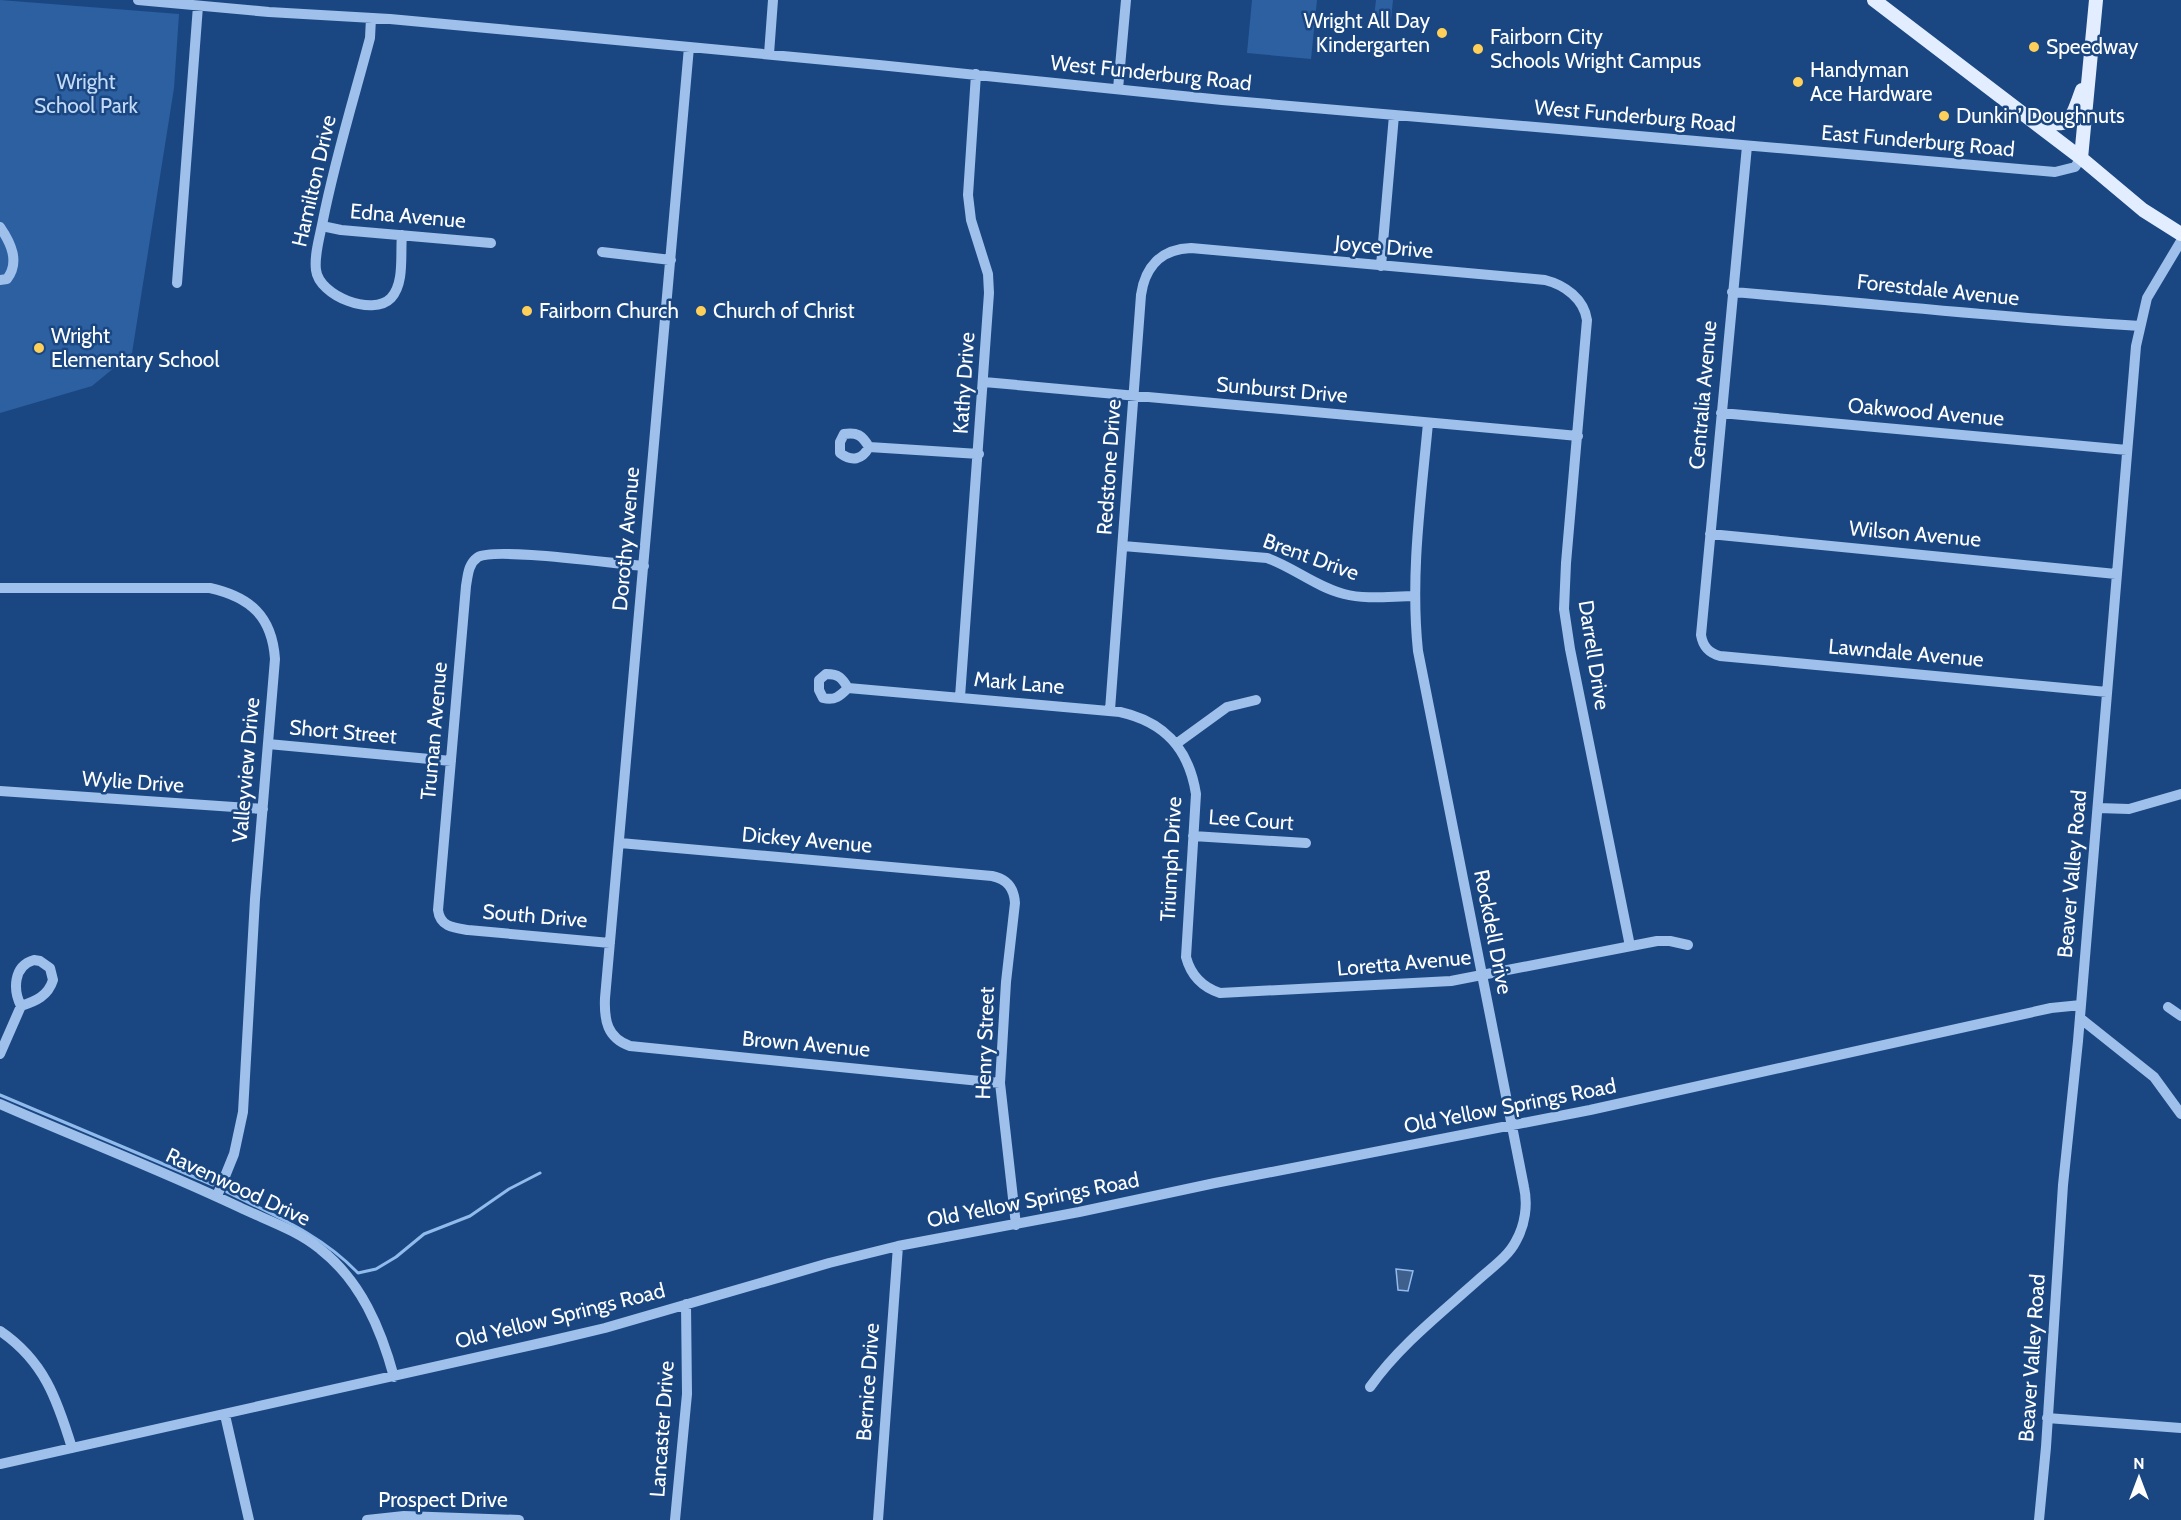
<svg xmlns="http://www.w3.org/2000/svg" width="2181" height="1520" viewBox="0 0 2181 1520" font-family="Cabin,sans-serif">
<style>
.green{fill:#2d60a1}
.water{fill:#3f608c;stroke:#91bbed;stroke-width:1.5}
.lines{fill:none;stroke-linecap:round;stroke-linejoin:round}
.stream{stroke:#91bbed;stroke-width:3}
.minor{stroke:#9ec0eb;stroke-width:10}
.major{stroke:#e2edff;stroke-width:14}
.poi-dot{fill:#fecf59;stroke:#1a4782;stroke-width:2}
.labels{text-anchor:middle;stroke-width:5;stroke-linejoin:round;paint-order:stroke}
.poi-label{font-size:21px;fill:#fff;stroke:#1a4782;text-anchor:start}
.street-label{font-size:21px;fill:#fff;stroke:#1a4782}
.park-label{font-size:21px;fill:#c3dbf8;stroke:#1a4782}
</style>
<rect width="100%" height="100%" fill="#1a4782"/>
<!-- green -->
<path class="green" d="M0 0 179 14 174 88 132 353 92 386 0 413Z
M1252 0H1317L1311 59 1247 53Z
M1376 0H1393L1391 19 1374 17Z"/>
<!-- water -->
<path class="water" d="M1396 1269 1413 1271 1408 1291 1398 1290Z"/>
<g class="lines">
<!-- stream -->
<path class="stream" d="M0 1095 213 1185
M227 1192C275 1216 321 1234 358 1273L376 1269 396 1257 424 1234 470 1216 509 1189 540 1173"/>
<!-- minor -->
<path class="minor" d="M138 0 269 12 390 19 552 34 879 65 1222 100 2055 172 2075 167 2081 158
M371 18 370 38C354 98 335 159 323 220 320 236 314 255 316 270 319 296 373 317 391 298 405 283 400 254 402 235
M689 47 605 998C604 1020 607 1038 630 1046L1000 1083
M769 54 773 0
M1118 89 1126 0
M1747 146 1701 635C1703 647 1709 653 1720 656L2107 692
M322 226 341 230 491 243
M0 227C11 243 20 262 7 279L0 280
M602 252 671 260
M1381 266 1394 115
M177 283 198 6
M1732 292C1868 303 2004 318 2140 326
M984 382 1578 436
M1721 413 2127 450
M869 447C862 460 852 462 840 453V442L844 434C857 432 862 435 869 447L979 454
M1710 534 2116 574
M1123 546 1267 558C1293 567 1316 587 1344 594 1366 600 1392 596 1415 596
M0 588H210C250 597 272 616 275 659L255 899 243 1112 234 1154 217 1196
M848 688C840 696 835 701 823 698L819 690V680L826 674C839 674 842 678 848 688L1120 712C1165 722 1189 749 1196 794L1186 957C1191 976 1202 987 1220 993L1451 981 1657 941H1670L1688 945
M960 697 989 293 988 274 971 220 968 195 976 74
M1110 710 1141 295C1145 267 1161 249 1191 248L1545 280C1565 285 1584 299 1587 320L1566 563 1564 609 1570 649 1630 946
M268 744 451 761
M1176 744 1227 707 1256 700
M0 791 263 809
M2098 808 2129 809 2181 794
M1193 836 1306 843
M620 843 992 876C1007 879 1014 888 1015 903L1006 982 1000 1083 1016 1225
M610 943 468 930C454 928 440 927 438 910L466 586C468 575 468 564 478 557 496 547 615 564 644 566
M34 960 40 961 50 968 53 980C48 996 36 1001 21 1006 13 990 13 966 34 960Z
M2168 1007 2181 1016
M2080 1018 2154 1077 2181 1114
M0 1054 21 1006
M0 1104C80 1139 161 1170 239 1207 266 1220 297 1230 320 1249 361 1281 381 1329 394 1377
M0 1331C44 1361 57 1399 72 1448
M1370 1387C1399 1346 1440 1314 1478 1280 1491 1268 1508 1257 1516 1241 1525 1225 1528 1205 1524 1187L1418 651C1410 575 1421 499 1428 423
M225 1415 249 1520
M2047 1418 2181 1428
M0 1464 550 1341 605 1328 829 1263 898 1246 1079 1212 1215 1183 1590 1110 2051 1008 2081 1005
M367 1520 404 1516 519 1520
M675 1520 687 1394 686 1304
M878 1520 898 1246
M2039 1520 2046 1447 2063 1185 2078 1041 2136 346 2147 298 2181 241"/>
<!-- major -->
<path class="major" d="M1874 0 2081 158 2143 210 2181 234
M2033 117C2069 130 2070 124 2082 90
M2081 158 2096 0"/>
</g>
<!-- markers -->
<g class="poi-dot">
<circle cx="1442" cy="33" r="6"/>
<circle cx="2034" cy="47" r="6"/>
<circle cx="1478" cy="49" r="6"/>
<circle cx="1798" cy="82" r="6"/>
<circle cx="1944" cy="116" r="6"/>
<circle cx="527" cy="311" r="6"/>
<circle cx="701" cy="311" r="6"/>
<circle cx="39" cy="348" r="6"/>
</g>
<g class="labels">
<!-- poi labels -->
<g class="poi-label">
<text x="1430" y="28" text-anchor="end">Wright All Day<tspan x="1430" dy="24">Kindergarten</tspan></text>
<text x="1490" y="44">Fairborn City<tspan x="1490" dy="24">Schools Wright Campus</tspan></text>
<text x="2046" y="54">Speedway</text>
<text x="1810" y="77">Handyman<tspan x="1810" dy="24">Ace Hardware</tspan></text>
<text x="1956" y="123">Dunkin’ Doughnuts</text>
<text x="539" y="318">Fairborn Church</text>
<text x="713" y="318">Church of Christ</text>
<text x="51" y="343">Wright<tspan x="51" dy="24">Elementary School</tspan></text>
</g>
<!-- street labels -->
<g class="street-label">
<text transform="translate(1151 73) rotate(6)" y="7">West Funderburg Road</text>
<text transform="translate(1635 116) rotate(5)" y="7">West Funderburg Road</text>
<text transform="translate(1918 141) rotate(5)" y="7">East Funderburg Road</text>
<text transform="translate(314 181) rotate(-77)" y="7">Hamilton Drive</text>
<text transform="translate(408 216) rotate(5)" y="7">Edna Avenue</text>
<text transform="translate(1384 247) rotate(5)" y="7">Joyce Drive</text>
<text transform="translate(1938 290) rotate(6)" y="7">Forestdale Avenue</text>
<text transform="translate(964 383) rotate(-86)" y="7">Kathy Drive</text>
<text transform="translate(1282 390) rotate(5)" y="7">Sunburst Drive</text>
<text transform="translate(1703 395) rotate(-85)" y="7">Centralia Avenue</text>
<text transform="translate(1926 412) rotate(5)" y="7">Oakwood Avenue</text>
<text transform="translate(1109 467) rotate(-86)" y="7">Redstone Drive</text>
<text transform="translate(1915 534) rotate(5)" y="7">Wilson Avenue</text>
<text transform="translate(626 539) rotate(-85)" y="7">Dorothy Avenue</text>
<text transform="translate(1311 557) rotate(20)" y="7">Brent Drive</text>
<text transform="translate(1906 653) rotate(5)" y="7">Lawndale Avenue</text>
<text transform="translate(1594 655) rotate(81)" y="7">Darrell Drive</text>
<text transform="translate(1019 683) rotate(5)" y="7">Mark Lane</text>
<text transform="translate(434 731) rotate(-85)" y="7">Truman Avenue</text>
<text transform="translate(343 732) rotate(5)" y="7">Short Street</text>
<text transform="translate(246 770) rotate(-85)" y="7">Valleyview Drive</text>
<text transform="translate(133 782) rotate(4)" y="7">Wylie Drive</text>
<text transform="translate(1251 820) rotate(4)" y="7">Lee Court</text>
<text transform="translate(807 840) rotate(5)" y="7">Dickey Avenue</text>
<text transform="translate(1171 859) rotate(-87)" y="7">Triumph Drive</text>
<text transform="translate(2072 874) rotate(-85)" y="7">Beaver Valley Road</text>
<text transform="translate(535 916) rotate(5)" y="7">South Drive</text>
<text transform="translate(1493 932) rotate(79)" y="7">Rockdell Drive</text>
<text transform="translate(1404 963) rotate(-5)" y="7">Loretta Avenue</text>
<text transform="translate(985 1043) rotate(-88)" y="7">Henry Street</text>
<text transform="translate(806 1044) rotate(5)" y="7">Brown Avenue</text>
<text transform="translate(1510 1106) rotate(-11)" y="7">Old Yellow Springs Road</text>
<text transform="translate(238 1187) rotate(25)" y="7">Ravenwood Drive</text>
<text transform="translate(1033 1200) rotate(-11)" y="7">Old Yellow Springs Road</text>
<text transform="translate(560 1316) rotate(-14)" y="7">Old Yellow Springs Road</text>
<text transform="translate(2032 1358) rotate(-86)" y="7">Beaver Valley Road</text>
<text transform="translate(868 1382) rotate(-86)" y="7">Bernice Drive</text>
<text transform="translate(662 1429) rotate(-86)" y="7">Lancaster Drive</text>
<text x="443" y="1507">Prospect Drive</text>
</g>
<!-- park labels -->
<g class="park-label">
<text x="86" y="89">Wright<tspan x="86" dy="24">School Park</tspan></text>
</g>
</g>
<!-- north arrow -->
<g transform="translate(2139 1478)" stroke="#1a4782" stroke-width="4.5" paint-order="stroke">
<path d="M0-4.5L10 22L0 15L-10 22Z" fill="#ffffff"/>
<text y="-9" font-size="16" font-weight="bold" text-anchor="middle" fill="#ffffff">N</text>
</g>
</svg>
